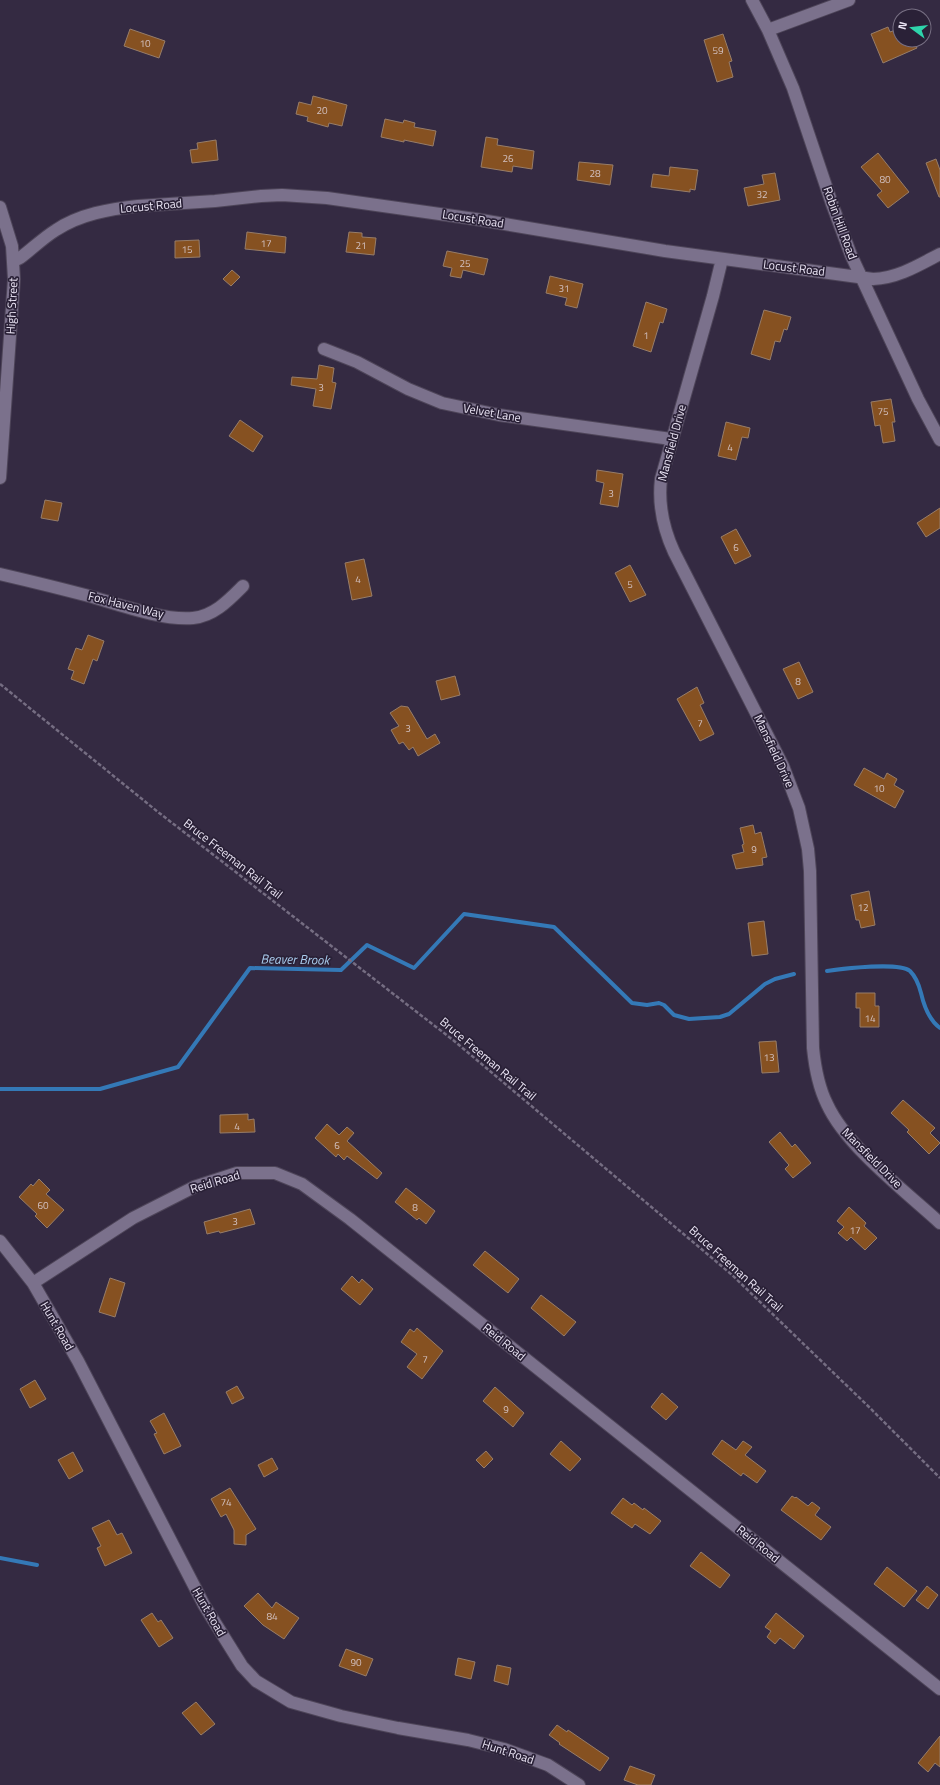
<svg xmlns="http://www.w3.org/2000/svg" width="940" height="1785" viewBox="0 0 940 1785" font-family="'Titillium Web',sans-serif">
<style>
.lines{fill:none;stroke-linecap:round;stroke-linejoin:round}
.stream{stroke:#3479b7;stroke-width:4}
.building{fill:#865121;stroke:#977d69}
.minor-casing{stroke:#4e4559;stroke-width:14}
.path{stroke:#756d82;stroke-width:2.5;stroke-dasharray:4 2;stroke-linecap:butt}
.minor{stroke:#7b718c;stroke-width:12}
.labels{text-anchor:middle;stroke-width:3.5;stroke-linejoin:round;paint-order:stroke}
.number-label{font-size:10px;fill:#d2c0c0}
.street-label{font-size:12px;fill:#ebe5f5;stroke:#2a2137}
.water-label{font-size:13px;font-style:italic;fill:#abcdee;stroke:#2a2137}
</style>
<rect width="100%" height="100%" fill="#342a42"/>
<g class="lines">
<!-- stream -->
<path class="stream" d="M827 971C842 969 898 962 910 971 916 977 919 985 921 993 924 1006 929 1020 940 1028
M0 1089H100L178 1067 250 968 341 970 367 945 414 968 464 914 554 927 632 1003 647 1005 659 1003 664 1005 674 1015 689 1019 720 1017 729 1014 765 984 775 979 794 974
M0 1558 37 1565"/>
</g>
<!-- building -->
<path class="building" d="M888 27 890 32 898 29 900 40H913L917 48 883 63 871 34Z
M130 29 165 41 159 58 124 46Z
M723 34 732 61 729 62 733 77 717 82 704 40Z
M313 96 347 105 342 126 329 123 328 127 307 121 308 117 296 114 299 102 311 105Z
M385 119 403 123 404 120 415 123 414 127 436 131 433 146 404 140V142L381 137Z
M486 137 498 139 497 145 534 151 532 169 513 166 512 172 481 167Z
M216 140 218 160 192 163 190 150 198 149 197 143Z
M878 153 909 192 888 208 877 195 882 191 861 167Z
M936 159 940 170V197H939L926 163Z
M579 162 613 165 610 185 577 180Z
M670 167 698 170 695 190 690 189V192L651 187 653 174 669 176Z
M775 173 780 200 748 206 744 188 764 184 762 175Z
M247 232 286 237 285 253 245 249Z
M349 232 362 233V237L376 238 374 255 346 252Z
M199 240 200 257 175 258V241Z
M447 251 488 259 484 275 463 270 461 278 450 276 452 268 443 266Z
M232 270 240 277 231 286 223 279Z
M550 276 583 284 577 308 565 305 567 298 546 293Z
M646 302 667 309 663 323 660 322 651 352 633 346Z
M764 310 791 317 787 330 784 329 780 342 775 341 770 360 751 354Z
M319 365 334 368 332 382 336 383 331 409 313 406 316 389 291 385 292 377 317 379Z
M891 399 895 422H892L895 441 883 443 880 425 875 426 871 402Z
M240 420 263 436 253 452 229 436Z
M726 422 750 428 748 438 742 437 736 460 718 456Z
M597 470 623 474 618 507 600 504 604 483 596 481Z
M45 500 62 503 58 521 41 518Z
M940 508V528L926 537 917 523Z
M736 529 751 556 735 564 721 537Z
M364 559 372 596 352 600 345 563Z
M630 565 646 595 630 602 615 573Z
M88 635 104 641 97 661 93 659 84 684 71 679 74 671 68 669 76 648 82 650Z
M799 662 813 692 798 699 783 669Z
M455 676 460 695 441 700 436 681Z
M697 687 704 703 700 705 714 734 700 741 677 699Z
M401 706 408 707 427 739 435 734 440 743 418 756 413 747 409 750 403 742 399 744 391 730 399 726 390 713Z
M864 768 884 779 887 773 897 779 894 785 904 791 895 808 854 785Z
M753 825 755 834 761 832 767 857 762 858 763 865 736 869 732 855 744 852 742 845 744 844 740 828Z
M869 891 875 925 861 928 859 920H856L851 895Z
M764 921 768 954 752 956 748 923Z
M856 993H875V1006H879V1027H860V1008H856Z
M776 1041 779 1072 762 1073 759 1042Z
M903 1100 935 1128 930 1133 940 1143 929 1154 907 1132 909 1130 891 1113Z
M248 1114V1120L254 1119 255 1132 220 1133V1115Z
M327 1124 339 1135 347 1127 354 1133 347 1141 382 1173 377 1179 347 1156 344 1160 338 1154 336 1157 315 1138Z
M780 1132 792 1147 795 1144 811 1163 793 1178 785 1169 789 1165 769 1142Z
M39 1179 50 1190 46 1194 64 1210 47 1228 35 1216 37 1214 19 1197 31 1184 33 1186Z
M406 1188 435 1211 426 1224 419 1218 417 1220 395 1202Z
M849 1207 866 1223 864 1226 877 1238 865 1250 851 1237 847 1241 838 1233 844 1227 837 1221Z
M250 1209 255 1224 220 1233 219 1231 207 1234 204 1222Z
M485 1251 519 1279 508 1293 473 1265Z
M352 1276 359 1283 362 1279 373 1289 360 1305 341 1289Z
M110 1278 125 1283 115 1317 99 1312Z
M541 1295 576 1322 564 1336 531 1308Z
M417 1328 443 1351 422 1379 407 1367 417 1354 401 1342 410 1329 414 1332Z
M35 1380 46 1399 30 1408 20 1389Z
M237 1386 244 1398 232 1404 226 1392Z
M495 1387 524 1413 513 1427 483 1401Z
M662 1393 678 1407 666 1420 651 1407Z
M164 1413 181 1446 164 1454 154 1434 157 1433 150 1421Z
M722 1440 736 1450 743 1441 752 1447 745 1455 766 1471 757 1483 743 1473 741 1476 712 1454Z
M561 1441 581 1459 570 1471 550 1454Z
M486 1451 493 1459 484 1468 476 1460Z
M73 1452 83 1471 69 1479 58 1460Z
M272 1458 278 1469 264 1477 258 1465Z
M230 1488 256 1529 246 1535V1545L234 1544V1530L226 1514 221 1517 211 1499Z
M792 1496 795 1498 796 1497 808 1506 812 1502 820 1508 815 1515 831 1527 821 1540 781 1510Z
M623 1498 632 1505 634 1503 643 1510 644 1508 661 1521 650 1534 635 1524 632 1528 611 1513Z
M109 1520 117 1535 122 1533 132 1553 105 1566 97 1548 101 1546 92 1528Z
M701 1552 730 1575 720 1588 690 1566Z
M887 1567 917 1591 904 1607 874 1584Z
M927 1586 938 1595 928 1609 916 1600Z
M258 1593 272 1608 276 1602 299 1618 284 1639 263 1625 244 1606Z
M152 1613 158 1622 161 1620 173 1638 159 1647 141 1620Z
M776 1613 804 1636 794 1649 780 1638 775 1644 767 1637 771 1631 765 1627Z
M346 1649 373 1659 366 1676 339 1666Z
M458 1658 475 1662 471 1679 455 1675Z
M497 1665 511 1668 508 1685 494 1681Z
M196 1702 215 1724 201 1735 182 1713Z
M557 1725 567 1732 568 1730 609 1758 600 1771 559 1744 560 1743 549 1735Z
M940 1736V1767L935 1763 928 1772 918 1763Z
M630 1766 655 1775 651 1785H638L624 1780Z"/>
<g class="lines">
<defs>
<path id="minor" d="M752 0 768 30 793 88 832 204 851 255 918 399 940 440
M768 30 849 0
M0 207 12 246 14 279 0 478
M722 259 713 296 661 479C658 505 663 528 674 552L783 766 799 808 808 849 810 871 813 1048C815 1068 818 1086 827 1104 846 1146 905 1191 940 1223
M14 261 20 258C32 249 43 238 56 230 80 214 110 209 138 206L215 201 261 196 282 195 327 198 475 219 665 251 873 279C898 278 919 265 940 254
M324 349 357 362 408 389 442 403 499 415 671 439
M0 574C30 581 59 588 89 596 117 604 164 621 193 618 214 616 229 600 243 586
M0 1241 33 1283 78 1361 204 1605 242 1666 256 1681 291 1702 341 1716 398 1728 468 1740 504 1749 548 1765 579 1785
M33 1283 133 1218 194 1187 237 1173H275L302 1184 350 1219 940 1689"/>
</defs>
<!-- minor casing -->
<use href="#minor" class="minor-casing"/>
<!-- path -->
<path class="path" d="M0 684 158 812 453 1040 731 1274 869 1407 940 1478"/>
<!-- minor -->
<use href="#minor" class="minor"/>
</g>
<g class="labels">
<!-- number labels -->
<g class="number-label">
<text x="145" y="47">10</text>
<text x="718" y="54">59</text>
<text x="322" y="114">20</text>
<text x="508" y="162">26</text>
<text x="595" y="177">28</text>
<text x="885" y="183">80</text>
<text x="762" y="198">32</text>
<text x="266" y="247">17</text>
<text x="361" y="249">21</text>
<text x="187" y="253">15</text>
<text x="465" y="267">25</text>
<text x="564" y="292">31</text>
<text x="646" y="339">1</text>
<text x="321" y="391">3</text>
<text x="883" y="415">75</text>
<text x="730" y="451">4</text>
<text x="611" y="497">3</text>
<text x="736" y="551">6</text>
<text x="358" y="583">4</text>
<text x="630" y="588">5</text>
<text x="798" y="685">8</text>
<text x="700" y="727">7</text>
<text x="408" y="732">3</text>
<text x="879" y="792">10</text>
<text x="754" y="853">9</text>
<text x="863" y="911">12</text>
<text x="870" y="1022">14</text>
<text x="769" y="1061">13</text>
<text x="237" y="1130">4</text>
<text x="337" y="1149">6</text>
<text x="43" y="1209">60</text>
<text x="415" y="1211">8</text>
<text x="235" y="1225">3</text>
<text x="855" y="1234">17</text>
<text x="425" y="1363">7</text>
<text x="506" y="1413">9</text>
<text x="226" y="1506">74</text>
<text x="272" y="1620">84</text>
<text x="356" y="1666">90</text>
</g>
<!-- street labels -->
<g class="street-label">
<text transform="translate(151 206) rotate(-5)" y="4">Locust Road</text>
<text transform="translate(473 219) rotate(9)" y="4">Locust Road</text>
<text transform="translate(840 223) rotate(70)" y="4">Robin Hill Road</text>
<text transform="translate(794 268) rotate(7)" y="4">Locust Road</text>
<text transform="translate(12 306) rotate(-87)" y="4">High Street</text>
<text transform="translate(492 413) rotate(10)" y="4">Velvet Lane</text>
<text transform="translate(672 443) rotate(-75)" y="4">Mansfield Drive</text>
<text transform="translate(126 605) rotate(14)" y="4">Fox Haven Way</text>
<text transform="translate(774 751) rotate(65)" y="4">Mansfield Drive</text>
<text transform="translate(233 859) rotate(38)" y="4">Bruce Freeman Rail Trail</text>
<text transform="translate(488 1059) rotate(40)" y="4">Bruce Freeman Rail Trail</text>
<text transform="translate(872 1158) rotate(45)" y="4">Mansfield Drive</text>
<text transform="translate(215 1182) rotate(-17)" y="4">Reid Road</text>
<text transform="translate(736 1269) rotate(42)" y="4">Bruce Freeman Rail Trail</text>
<text transform="translate(57 1326) rotate(60)" y="4">Hunt Road</text>
<text transform="translate(504 1342) rotate(39)" y="4">Reid Road</text>
<text transform="translate(758 1544) rotate(39)" y="4">Reid Road</text>
<text transform="translate(209 1612) rotate(60)" y="4">Hunt Road</text>
<text transform="translate(508 1752) rotate(18)" y="4">Hunt Road</text>
</g>
<!-- water labels -->
<g class="water-label">
<text transform="translate(295 959) rotate(1)" y="5">Beaver Brook</text>
</g>
</g>
<!-- north arrow -->
<g transform="translate(912 28) rotate(285)"><circle r="19" fill="#2a2137" stroke="#776f83"/>
<path d="M0-3L7 15L0 10L-7 15Z" fill="#2ed4ab"/>
<text y="-6" font-size="11" font-weight="bold" text-anchor="middle" fill="#ebe5f5">N</text>
</g>
</svg>
